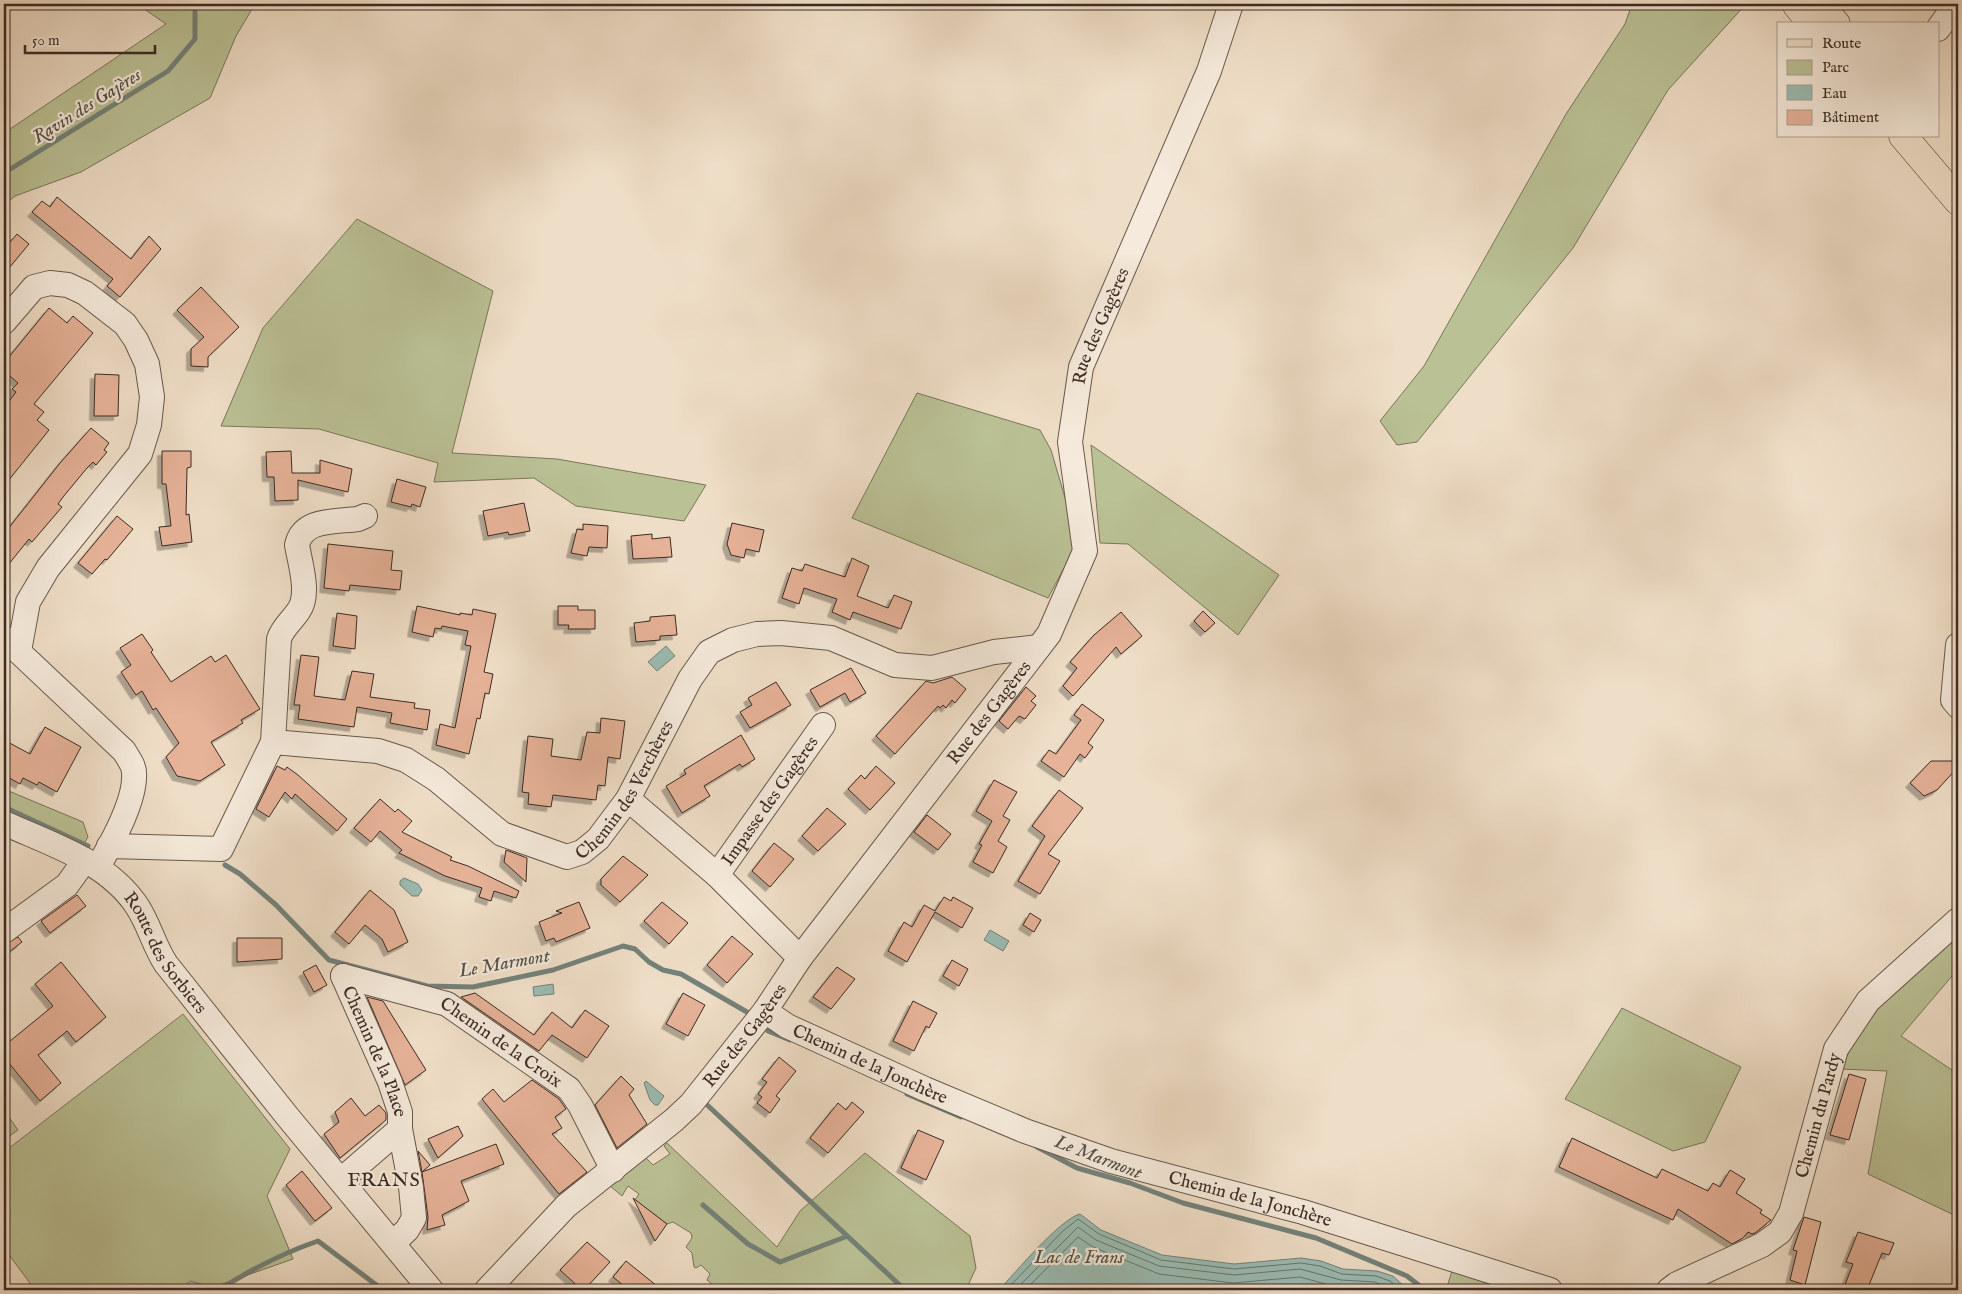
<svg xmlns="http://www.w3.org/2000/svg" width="1962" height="1294" viewBox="0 0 1962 1294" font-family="'IM FELL English',serif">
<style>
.green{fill:#bac195;stroke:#7a765c}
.water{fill:#9abcb3;stroke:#74827a}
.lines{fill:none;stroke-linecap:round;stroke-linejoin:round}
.shore{stroke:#6a746c;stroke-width:1}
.stream{stroke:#74827a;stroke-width:5}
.building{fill:#e6b298;stroke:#3b2b24;filter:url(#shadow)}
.minor-casing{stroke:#68584d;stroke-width:26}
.major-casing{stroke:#3b2b24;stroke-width:29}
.minor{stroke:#f5eadb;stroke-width:24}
.major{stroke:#efdec7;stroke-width:28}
.labels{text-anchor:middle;stroke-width:4.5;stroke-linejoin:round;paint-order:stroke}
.street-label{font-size:18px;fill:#3b2b24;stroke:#f5eadb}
.water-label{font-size:19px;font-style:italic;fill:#534f48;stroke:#f5eadb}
.quarter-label{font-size:20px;letter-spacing:1px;fill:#3b2b24;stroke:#f5eadb}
</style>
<defs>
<filter id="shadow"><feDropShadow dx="-4.5" dy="4.5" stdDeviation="0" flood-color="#0004"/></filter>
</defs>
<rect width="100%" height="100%" fill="#efdec7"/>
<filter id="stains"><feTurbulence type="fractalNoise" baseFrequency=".004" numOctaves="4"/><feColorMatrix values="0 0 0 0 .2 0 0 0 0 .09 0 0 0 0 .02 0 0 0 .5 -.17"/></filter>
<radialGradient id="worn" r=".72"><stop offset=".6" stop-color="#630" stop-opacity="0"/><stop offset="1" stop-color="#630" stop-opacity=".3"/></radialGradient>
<!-- green -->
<path class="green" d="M137 4H255L236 36 210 98 81 172 15 196 4 205V133L166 24Z
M1632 4H1746L1668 90 1573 248 1417 442 1397 445 1380 421 1424 366 1566 114 1625 24Z
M357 219 493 291 452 453 557 459 706 485 684 521 576 506 534 478 434 482 438 463 319 429 221 426 263 328Z
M917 393 1040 430 1051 450 1078 542 1048 598 852 518Z
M1091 445 1279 575 1238 635 1128 544 1100 543Z
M4 789 83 822 88 837 82 847 4 813Z
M1958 933V969L1901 1036 1958 1074V1217L1868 1174 1887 1071 1840 1069 1876 1001Z
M1622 1008 1741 1067 1705 1142 1673 1151 1565 1099Z
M183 1014 290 1149 267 1196 293 1259 205 1290H35L4 1248V1152Z
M4 1110 18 1130 4 1140Z
M667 1143 777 1247 800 1211 865 1153 970 1236 976 1268 966 1290H710L713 1285 707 1280 710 1274 701 1265 696 1268 694 1267 692 1253 686 1247 692 1238 691 1233 673 1222 667 1224 635 1200 639 1194 628 1186 622 1196 609 1185 645 1157 653 1165 670 1154 664 1146Z
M1452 1271 1509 1290H1446Z"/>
<!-- water -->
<path class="water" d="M666 646 675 656 657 671 648 662Z
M404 878 418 884 422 890 418 896H412L400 885V881Z
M990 930 1009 941 1003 951 984 940Z
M553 984 554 994 534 996 533 987Z
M646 1081 664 1096 658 1105H655L650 1100 644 1083Z
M1080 1214 1101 1230 1162 1255 1234 1264 1301 1258 1321 1261 1343 1269 1377 1271 1393 1276 1406 1288 1405 1290H999C1015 1273 1060 1219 1080 1214Z
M191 1281 205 1285 211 1290H177Z"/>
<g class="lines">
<!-- shore -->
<path class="shore" d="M1006 1290 1063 1231 1078 1219 1099 1234 1161 1260 1234 1269 1301 1263 1320 1266 1342 1274 1376 1276 1390 1281 1401 1290
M1015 1290 1078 1227 1096 1240 1159 1266 1234 1275 1300 1269 1341 1280 1375 1282 1392 1290
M1025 1290 1078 1237 1093 1247 1159 1274 1233 1283 1300 1277 1340 1288 1376 1290"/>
<!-- stream -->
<path class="stream" d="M4 173 168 71 195 39V4
M4 807 88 846
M225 865 240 874 276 905 329 960 427 986 473 987 553 970 623 946 635 949 649 962 663 970 681 974 747 1012
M768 1031 790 1040
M907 1094 961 1117
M704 1102 905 1290
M1037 1147 1077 1168 1130 1183 1183 1203 1316 1238 1407 1276 1425 1290
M703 1205 748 1244 780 1262 845 1237
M219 1290C250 1270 283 1253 318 1241L383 1290"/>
</g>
<!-- building -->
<path class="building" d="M57 197 131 259 149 236 161 249 120 297 107 286 113 279 32 212 42 201 50 207Z
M17 234 29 244 4 274V236L10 242Z
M201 287 239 327 208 357V367L191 366V349L204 337 177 310Z
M49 308 67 323 73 316 93 333 34 404 44 412 37 420 49 430 4 486V408L16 392 12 389 18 383 4 371V363Z
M95 374 119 375 118 416H94Z
M91 428 109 443 104 450 107 452 96 465 93 462 87 468 63 497 58 504 62 507 32 542 29 539 4 570V534L60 463Z
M162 451H191V467L187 468 186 515 189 514 192 542 162 546 159 527 171 526 166 484H162Z
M291 451 292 473H320V460L352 469 348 492 298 480V500L275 501 274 477H267L266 452Z
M397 479 426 487 420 507 412 504 411 507 391 502Z
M524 503 530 531 509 535 508 532 488 536 483 511Z
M117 516 133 529 107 560 105 559 92 574 78 563Z
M732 523 764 530 759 552 746 549 744 558 731 555 727 544Z
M583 524 608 526 607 548 589 547 587 556 571 553 577 529 583 530Z
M652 534V539L670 537 672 557 633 559 631 536Z
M328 544 393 551 391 570 402 571 400 590 350 585 349 591 324 588Z
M852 558 869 566 857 596 888 608 894 595 912 602 901 629 853 612 850 620 832 612 837 599 804 588 799 604 782 598 792 568 802 571 805 564 845 577Z
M417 606 460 615V613L472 615 473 609 496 614 484 672 493 674 489 694 485 693 480 719 477 718 469 754 436 745 440 724 455 728 471 646 465 645 468 631 442 626 441 629 435 628 433 637 412 632Z
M558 606H578V610H595V629H568L569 625H558Z
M1203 611 1215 623 1205 632 1194 621Z
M1121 612 1142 636 1121 654 1116 647 1073 696 1063 686 1077 668 1070 662 1094 635Z
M337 613 357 616 355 649 333 646Z
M675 615 677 635 660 636V640L636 642 634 623 650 621V617Z
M142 634 153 650 151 652 171 682 211 656 215 662 226 655 260 709 241 720 243 723 211 742 225 765 200 781 177 776 166 757 179 743 156 708 153 710 142 691 136 695 121 672 131 665 120 648Z
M301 655 319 657 314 696 345 700 352 671 374 674 370 697 415 703 414 708 430 710 427 730 390 723 392 713 357 707 354 727 298 719 300 705H294Z
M851 668 866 693 850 702 845 693 820 707 810 690Z
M952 677 966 689 955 703 952 700 946 708 943 705 940 708 938 706 895 754 876 736 926 681 933 683Z
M776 682 791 705 750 728 740 712 752 705 748 698Z
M1026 687 1036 696 1031 701 1036 705 1025 719 1019 716 1008 729 999 721Z
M1082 704 1104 720 1088 743 1093 747 1085 758 1080 754 1064 777 1041 761 1049 750 1056 754 1081 720 1074 715Z
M601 718 625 721 620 759 608 757 605 786 598 785 596 800 553 795 551 807 528 804 529 793 522 792 528 736 553 739 551 756 581 760 587 732 600 733Z
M45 727 81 747 57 792 39 782 37 785 23 778 20 784 4 775V740L30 754Z
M741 735 755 759 742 767 740 764 704 786 710 796 682 813 666 786 686 774 684 770Z
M1931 761H1958V767L1937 790 1924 796 1910 783Z
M277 766 285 770 287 767 298 775 347 819 337 831 295 794 292 799 285 792 269 817 256 809Z
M876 766 895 783 870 810 848 789 861 775 865 779Z
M994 780 1017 792 1003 816 1010 820 998 841 1007 847 993 873 973 862 982 845 979 844 992 821 976 811Z
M1059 790 1083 808 1048 854 1060 861 1040 894 1018 881 1045 836 1032 826Z
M380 799 395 812 398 809 412 821 402 832 452 857 450 860 468 866 519 891 516 898 494 891 491 901 479 897 482 888 445 876 399 853 402 850 380 831 371 842 354 828Z
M827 808 846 824 818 851 802 836Z
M927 815 951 834 938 850 914 832Z
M774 843 794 859 770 887 752 871Z
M506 850 527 858 526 882 504 862Z
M623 856 648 875 620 902 601 885V879Z
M370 890 394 910 408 942 388 952 382 939 365 925 349 944 335 932Z
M77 895 86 906 50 933 41 921Z
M944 897 951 901 953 897 973 908 962 928 935 912 907 962 888 951 904 922 912 927 924 905 935 911Z
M579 902 590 928 556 942 554 938 546 941 539 922 562 913 556 911Z
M662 902 688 923 669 944 644 921Z
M1030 913 1041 920 1034 932 1023 925Z
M732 936 753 954 727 983 707 965Z
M18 937 22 942 4 956V944Z
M237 938H282V959L237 962Z
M952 960 968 969 959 986 943 976Z
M61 962 106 1017 76 1042 67 1031 38 1055 61 1083 40 1101 4 1057V1046L53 1006 35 984Z
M316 965 327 985 314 992 303 972Z
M837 967 855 979 831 1009 813 997Z
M475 993 534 1035 552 1012 572 1028 585 1010 609 1026 587 1058 552 1035 539 1051 461 997Z
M683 993 705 1005 688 1036 666 1024Z
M367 997 383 1001 426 1070 405 1085Z
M913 1001 937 1013 929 1028 926 1026 914 1051 893 1041Z
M779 1057 796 1071 776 1096 780 1099 770 1113 757 1103 762 1097 758 1094 767 1082 762 1079Z
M1849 1074 1866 1079 1849 1140 1830 1135Z
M621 1076 634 1089 629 1095 647 1124 617 1148 595 1105Z
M532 1080 559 1099 566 1109 555 1117 562 1128 552 1134 587 1172 559 1194 482 1099 493 1089 504 1102Z
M351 1098 365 1116 379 1105 386 1113V1120L340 1158 324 1134 339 1122 335 1112Z
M852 1102 864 1112 828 1153 810 1138 838 1103 846 1110Z
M458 1126 463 1136 438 1158 428 1139Z
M918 1130 944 1141 926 1180 901 1168Z
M1572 1138 1657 1178 1662 1169 1708 1191 1713 1183 1720 1187 1730 1170 1745 1179 1736 1193 1762 1210 1760 1213 1771 1220 1755 1233 1752 1234 1748 1232 1743 1238 1732 1244 1678 1209 1673 1220 1559 1167Z
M496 1144 504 1164 461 1181 469 1201 442 1215 445 1225 427 1230 428 1217 422 1172Z
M418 1151 430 1165 422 1172Z
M302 1171 332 1208 315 1221 286 1185Z
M633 1198 667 1224 655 1241Z
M1804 1217 1821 1222 1805 1285 1790 1280 1797 1251 1793 1250Z
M1858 1232 1894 1243 1889 1255 1882 1253 1867 1290H1843L1853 1264 1846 1262Z
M587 1242 610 1262 584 1290H582L560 1270Z
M626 1261 662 1290H629L613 1277Z"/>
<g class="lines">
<defs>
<g id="minor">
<path d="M1938 29 1956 4"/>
<path d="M4 322 34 287 50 283 68 285 85 293 125 324 136 340 147 364 152 397 149 425 140 454 48 568 28 602 19 651"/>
<path d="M4 638 124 751C128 758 134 765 134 773 136 797 115 837 103 858"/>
<path d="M1958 645 1953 700 1958 706"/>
<path d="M273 742 279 639C283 627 292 621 299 610 310 594 300 563 297 545 303 518 336 522 358 519L365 516"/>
<path d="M628 799 717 875 800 958"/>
<path id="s1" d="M4 823C50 844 107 861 137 906 149 924 154 946 166 964L287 1116 431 1290"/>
<path id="s2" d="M109 846 221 849 273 742 378 751 406 760 436 779 502 834 567 857 582 852 598 839 628 799 690 679 709 652 733 640 757 634 781 633 831 638 895 665 932 668 994 652 1039 647"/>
<path id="s3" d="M717 875 823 725"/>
<path d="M4 931 67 885 85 860"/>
<path id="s4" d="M343 976 447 1004 569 1089 580 1105 613 1170"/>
<path id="s5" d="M343 976 390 1082 400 1112V1129L411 1187 414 1218 407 1230 393 1243"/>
<path id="s6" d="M765 1011 787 1026 925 1089 1025 1131 1111 1161 1303 1212 1550 1290"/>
<path d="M341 1180 400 1129"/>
<path id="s7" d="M487 1290 566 1206 674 1120 691 1104 765 1011 800 958 1049 634 1085 551 1070 442 1081 367 1209 71 1231 4"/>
<path id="s8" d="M1669 1290 1677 1284 1762 1245 1780 1232 1791 1213 1836 1049 1868 1001 1958 920"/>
</g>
<path id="major" d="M1796 4 1812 24
M1819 4 1836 24
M1903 136 1958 201"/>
</defs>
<!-- minor casing -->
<use href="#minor" class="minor-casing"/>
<!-- major casing -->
<use href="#major" class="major-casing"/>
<!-- minor -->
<use href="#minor" class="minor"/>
<!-- major -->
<use href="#major" class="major"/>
</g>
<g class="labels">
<!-- street labels -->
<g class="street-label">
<text dy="6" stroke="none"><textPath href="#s7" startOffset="1189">Rue des Gagères</textPath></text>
<text dy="6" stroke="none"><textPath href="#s7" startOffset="769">Rue des Gagères</textPath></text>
<text dy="6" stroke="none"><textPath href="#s2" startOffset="648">Chemin des Verchères</textPath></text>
<text dy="6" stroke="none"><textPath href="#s3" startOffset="91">Impasse des Gagères</textPath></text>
<text dy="6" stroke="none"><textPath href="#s1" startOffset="214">Route des Sorbiers</textPath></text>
<text dy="6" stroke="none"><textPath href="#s7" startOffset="364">Rue des Gagères</textPath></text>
<text dy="6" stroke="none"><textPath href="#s4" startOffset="174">Chemin de la Croix</textPath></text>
<text dy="6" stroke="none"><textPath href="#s5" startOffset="82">Chemin de la Place</textPath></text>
<text dy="6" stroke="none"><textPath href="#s6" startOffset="118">Chemin de la Jonchère</textPath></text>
<text dy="6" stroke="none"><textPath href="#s8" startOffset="249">Chemin du Pardy</textPath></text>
<text dy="6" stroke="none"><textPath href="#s6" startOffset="522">Chemin de la Jonchère</textPath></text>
</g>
<!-- water labels -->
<g class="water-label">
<text transform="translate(86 105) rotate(-32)" y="7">Ravin des Gajères</text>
<text transform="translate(504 962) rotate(-10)" y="7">Le Marmont</text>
<text transform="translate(1099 1156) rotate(21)" y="7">Le Marmont</text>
<text x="1079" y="1263">Lac de Frans</text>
</g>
<!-- quarter labels -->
<g class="quarter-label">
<text x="384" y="1186">FRANS</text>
</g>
</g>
<!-- margin -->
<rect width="1962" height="1294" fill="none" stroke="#efdec7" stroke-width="20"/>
<rect x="5" y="5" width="1952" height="1284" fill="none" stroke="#3b2b24" stroke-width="2.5"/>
<rect x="10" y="10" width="1942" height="1274" fill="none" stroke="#3b2b24"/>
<!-- legend -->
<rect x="1777" y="22" width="162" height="115" fill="#f5eadb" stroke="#ab9e92"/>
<rect x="1787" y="39" width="25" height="8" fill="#efdec7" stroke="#ab9e92"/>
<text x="1822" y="48" font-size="15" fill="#3b2b24">Route</text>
<rect x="1787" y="60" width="25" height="15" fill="#bac195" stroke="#ab9e92"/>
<text x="1822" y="72" font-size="15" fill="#3b2b24">Parc</text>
<rect x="1787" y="85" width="25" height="15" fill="#9abcb3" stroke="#ab9e92"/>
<text x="1822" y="98" font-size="15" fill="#3b2b24">Eau</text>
<rect x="1787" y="110" width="25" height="15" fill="#e6b298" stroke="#ab9e92"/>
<text x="1822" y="122" font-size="15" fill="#3b2b24">Bâtiment</text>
<!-- scale -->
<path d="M25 45v8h130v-8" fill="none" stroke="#3b2b24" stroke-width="2.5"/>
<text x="32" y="45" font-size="15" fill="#3b2b24" stroke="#f5eadb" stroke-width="4" paint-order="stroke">50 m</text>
<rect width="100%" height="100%" filter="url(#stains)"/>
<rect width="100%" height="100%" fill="url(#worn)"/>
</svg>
